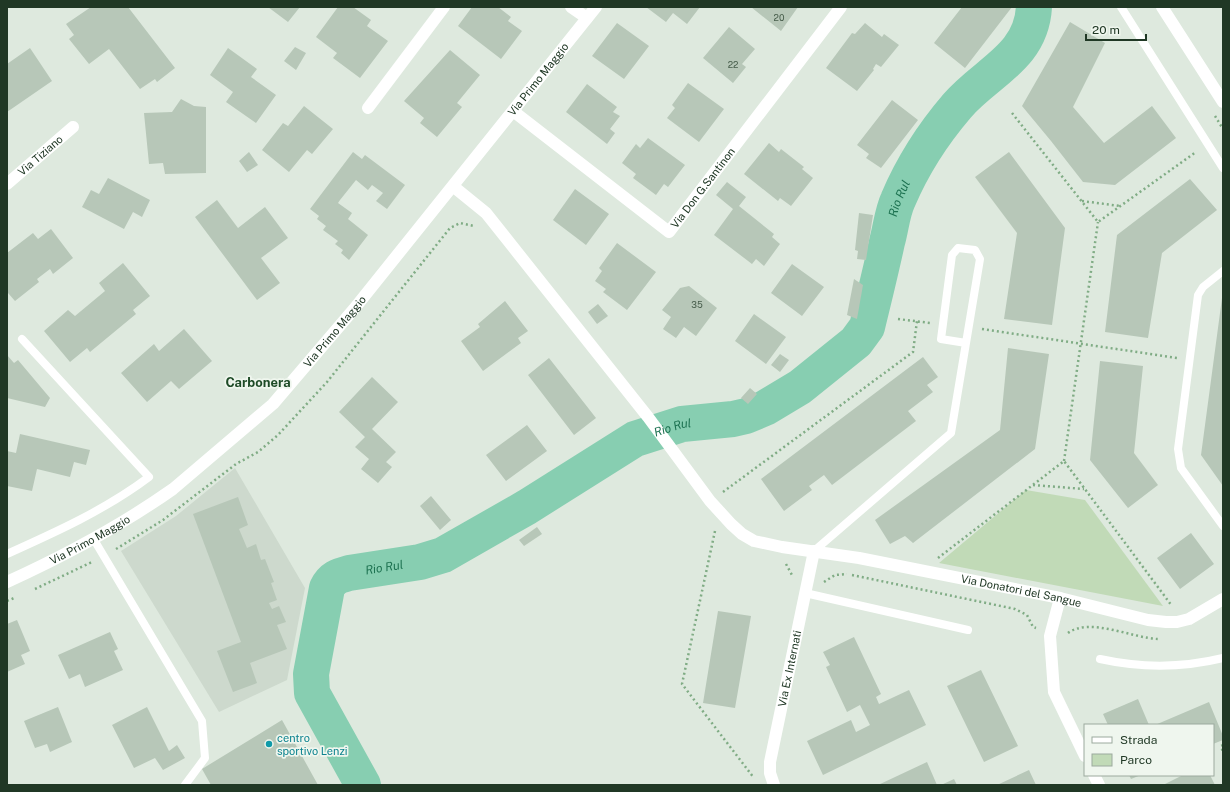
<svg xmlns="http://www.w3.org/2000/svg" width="1230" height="792" viewBox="0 0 1230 792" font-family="'Public Sans',sans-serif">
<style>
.built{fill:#cdd9cd}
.green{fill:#c1dab7}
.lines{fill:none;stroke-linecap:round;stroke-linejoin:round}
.river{stroke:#87ceb1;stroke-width:36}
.building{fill:#b7c7b8}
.path{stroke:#80ac85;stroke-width:2.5;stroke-dasharray:2 3;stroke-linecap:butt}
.service{stroke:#fff;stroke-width:8}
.minor{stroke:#fff;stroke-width:12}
.tertiary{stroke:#fff;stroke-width:12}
.culture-dot{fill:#0f9aa8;stroke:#eff6ee;stroke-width:1.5}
.labels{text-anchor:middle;stroke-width:3.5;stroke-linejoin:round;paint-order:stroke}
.number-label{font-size:9px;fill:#465c4a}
.street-label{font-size:11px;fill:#203825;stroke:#eff6ee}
.culture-label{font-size:11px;fill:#0d838f;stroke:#eff6ee;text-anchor:start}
.water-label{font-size:12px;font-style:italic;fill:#1d7251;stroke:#eff6ee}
.quarter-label{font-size:13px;font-weight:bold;fill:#1d4a26;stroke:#eff6ee}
</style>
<rect width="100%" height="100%" fill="#dee9de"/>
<!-- built -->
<path class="built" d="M235 468 305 588 287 680 219 712 121 551 176 516Z"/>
<!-- green -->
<path class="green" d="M1026 490 1085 500 1163 606 939 563Z"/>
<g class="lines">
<!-- river -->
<path class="river" id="s1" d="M363 785 312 693 311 674 327 588C332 578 338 576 349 573L420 562 443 555 527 507 635 439 682 424 733 419 746 416 765 408 800 387 856 342 867 327C874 298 881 270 887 242 891 228 892 213 898 200 912 167 933 134 957 106 986 72 1031 58 1034 7"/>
</g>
<!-- building -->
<path class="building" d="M91 7H128L175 68 157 82 155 79 140 89 109 49 89 64 69 39 74 35 66 24Z
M268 7H300L288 22Z
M338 7H353L371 20 367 26 388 41 360 78 333 58 337 53 316 37Z
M472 7H498L511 17 508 21 522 31 501 59 458 26Z
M646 7H700L687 24 673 13 666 22Z
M751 7H798L781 31Z
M962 7H1012L965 68 934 43Z
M1070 22 1105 43 1073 107 1104 143 1152 106 1176 138 1115 185 1083 182 1051 141 1022 106Z
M617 23 649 46 624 79 592 56Z
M865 23 882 37 884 34 899 45 881 67 876 64 873 69 874 70 857 91 826 68 852 33 855 34Z
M729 27 755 49 742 64 746 67 733 83 703 58Z
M295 47 306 53 296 70 284 61Z
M30 48 52 81 7 112V64Z
M228 48 257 69 251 77 276 95 256 123 226 102 233 92 210 75Z
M450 50 480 75 457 103 462 107 437 137 420 123 424 118 404 101Z
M688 83 724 109 699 142 667 118 675 108 672 105Z
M587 84 617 107 613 112 620 116 610 129 615 133 607 144 566 112Z
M181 99 194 106 206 107V173L165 174 163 163 149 164 144 113 172 112Z
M892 100 918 120 881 168 866 158 869 154 857 145Z
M304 106 333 129 312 154 307 150 289 172 262 150 283 123 288 126Z
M648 138 685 165 668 187 664 184 656 195 633 178 636 174 622 163 636 144 640 148Z
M769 143 779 152 781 149 804 167 802 169 813 178 791 206 780 198 778 201 744 174Z
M249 152 258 165 247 172 239 161Z
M353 152 362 159 365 155 405 185 387 209 376 201 383 193 372 185 368 190 356 180 340 200 338 203 352 213 348 219 368 235 349 260 341 253 343 250 335 244 338 241 323 230 326 226 317 219 319 216 310 209Z
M1009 152 1065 228 1052 325 1004 319 1017 233 975 177Z
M108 178 150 200 142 217 133 212 124 229 82 207 91 190 99 194Z
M1190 179 1217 210 1162 253 1148 338 1105 332 1117 235Z
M727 182 746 197 739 206 774 234 772 237 780 244 764 266 756 259 752 264 714 235 733 209 716 195Z
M575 189 609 214 586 245 553 220Z
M217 200 238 228 265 207 288 238 261 258 280 283 257 300 195 217Z
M859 213 873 215 866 260 857 259 858 251 855 250Z
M51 229 73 258 53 274 50 269 37 279 39 282 15 301 8 293 7 294V253L33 233 38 239Z
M617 243 656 272 627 310 603 292 606 289 595 281 602 271 599 268Z
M123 263 150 296 133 310 136 314 90 352 87 348 70 362 44 331 68 310 75 316 105 291 99 283Z
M792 264 824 287 802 316 771 293Z
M854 279 863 285 857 319 847 315Z
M689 286 717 308 696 336 684 327 676 338 663 329 671 317 662 310 680 288Z
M1222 298H1223V486L1201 455Z
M505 301 528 331 518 338 521 343 483 371 461 341 480 327 478 324Z
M598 304 608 316 597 324 588 312Z
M754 314 786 337 766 364 735 341Z
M184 329 212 361 179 389 171 381 147 402 121 373 154 344 159 351Z
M1008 348 1049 354 1035 449 913 543 905 536 890 544 875 520 1000 430Z
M780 354 789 360 780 372 771 365Z
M7 355 14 363 18 360 50 398 45 407 7 398Z
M923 357 938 377 927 385 933 392 908 411 916 421 832 485 824 475 809 486 812 490 784 511 761 479Z
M549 358 596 418 574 435 528 375Z
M1100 361 1143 366 1134 453 1158 485 1128 508 1090 460Z
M372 377 398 402 372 429 396 452 386 462 392 467 378 483 361 469 369 459 355 447 365 437 339 412Z
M750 388 757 394 748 404 741 398Z
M527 425 547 451 506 481 486 455Z
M20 434 90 450 86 465 74 462 70 477 37 469 32 491 7 486V451L16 453Z
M431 496 451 520 440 530 420 506Z
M238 497 248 525 239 529 247 548 256 544 261 560 265 559 274 582 271 583 277 600 269 603 272 609 279 606 286 622 277 625 287 649 250 663 257 683 233 692 217 651 241 642 193 514Z
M537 527 542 534 524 546 519 540Z
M1191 533 1214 564 1180 589 1157 558Z
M718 611 751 616 735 708 703 703Z
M17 620 30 651 21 655 25 664 7 672V624Z
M110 632 118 649 114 651 123 670 85 687 80 674 69 679 58 655Z
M854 637 881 694 876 697 879 704 909 690 926 725 823 775 807 741 851 720 856 732 870 725 860 705 847 712 826 667 830 665 823 652Z
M981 670 1018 746 984 762 947 686Z
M1138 699 1149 725H1108L1103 714Z
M1209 702 1223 736V740L1213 744V725H1155Z
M58 707 72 742 50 752 47 744 35 748 24 721Z
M147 707 169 751 177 745 185 758 163 770 155 758 134 768 112 725Z
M282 720 318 785H211L202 769Z
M927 762 937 785H878Z
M1029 770 1036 785H997Z
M1129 775H1141L1131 779Z
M1183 775H1210L1215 785H1163Z
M954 779 957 785H941Z"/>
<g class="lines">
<!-- path -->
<path class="path" d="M1012 113 1098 222 1196 152
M1215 116 1223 129
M1082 201 1120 206
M898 319 930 323
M982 329 1177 358
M1064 461 1098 222
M1033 485 1084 489
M723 492 913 352 917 321
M715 531 682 684 754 778
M116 549 163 520 236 464 258 452 278 435 327 382 450 228 460 223 474 226
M938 558 1064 461 1172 606
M786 564 792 575
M852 575 1015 609 1027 615 1033 627 1036 628
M824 582 835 575 847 574
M35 589 92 562
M7 601 14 598
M1068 633C1090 617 1132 638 1158 639
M1223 745 1221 746 1223 752"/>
<!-- service -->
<path class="service" d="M1121 7 1223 168
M1223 271 1203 287 1198 295 1178 449 1181 468 1223 526
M93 538 202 721 205 758 185 785
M814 551 951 433 980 259 975 250 958 248 952 255 941 339 966 343
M7 554C56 532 105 510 149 477L22 339
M805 593 968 630
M1100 659C1141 668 1182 668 1223 658"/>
<!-- minor -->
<g class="minor">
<path d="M571 7 587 18"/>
<path d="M368 108 444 7"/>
<path id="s2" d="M513 111 669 232 841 7"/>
<path id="s3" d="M7 184 73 127"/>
<path id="s4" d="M454 187 486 213 648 417 710 501 731 524 742 534 754 541 782 547 859 558 1060 598 1148 620 1166 622H1177L1189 619 1223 599"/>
<path d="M1060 598 1050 636 1054 692 1085 756"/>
<path d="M1094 775 1099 785"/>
<path id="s5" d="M774 785 770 773V762L814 551"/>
</g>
<!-- tertiary -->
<g class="tertiary">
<path d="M1162 7 1223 102"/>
<path id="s6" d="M7 582C64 556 122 525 173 489L273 404 354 309 596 7"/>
</g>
</g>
<!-- markers -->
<circle class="culture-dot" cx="269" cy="744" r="4"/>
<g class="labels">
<!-- number labels -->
<g class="number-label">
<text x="779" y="21">20</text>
<text x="733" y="68">22</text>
<text x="697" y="308">35</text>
</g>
<!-- street labels -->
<g class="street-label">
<text dy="4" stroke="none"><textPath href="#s6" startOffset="741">Via Primo Maggio</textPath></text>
<text dy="4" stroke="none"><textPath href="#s3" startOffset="44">Via Tiziano</textPath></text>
<text dy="4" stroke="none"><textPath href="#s2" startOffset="253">Via Don G.Santinon</textPath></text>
<text dy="4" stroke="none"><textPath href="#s6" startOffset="417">Via Primo Maggio</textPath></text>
<text dy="4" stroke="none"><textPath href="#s6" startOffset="93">Via Primo Maggio</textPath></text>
<text dy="4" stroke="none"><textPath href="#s4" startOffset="738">Via Donatori del Sangue</textPath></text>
<text dy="4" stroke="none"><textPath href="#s5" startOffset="119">Via Ex Internati</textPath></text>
</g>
<!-- culture labels -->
<g class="culture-label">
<text x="277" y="742">centro<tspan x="277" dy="13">sportivo Lenzi</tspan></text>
</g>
<!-- water labels -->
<g class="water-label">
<text dy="4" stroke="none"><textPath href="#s1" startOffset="958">Rio Rul</textPath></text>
<text dy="4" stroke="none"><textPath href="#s1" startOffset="599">Rio Rul</textPath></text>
<text dy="4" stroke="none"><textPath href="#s1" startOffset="275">Rio Rul</textPath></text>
</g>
<!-- quarter labels -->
<g class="quarter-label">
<text x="258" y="387">Carbonera</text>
</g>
</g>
<!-- border -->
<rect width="1230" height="792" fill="none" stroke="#203825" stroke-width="16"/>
<!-- legend -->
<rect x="1084" y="724" width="130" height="52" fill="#eff6ee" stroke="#9caa9e"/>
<rect x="1092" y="737" width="20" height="6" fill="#ffffff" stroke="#9caa9e"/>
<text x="1120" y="744" font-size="12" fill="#203825">Strada</text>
<rect x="1092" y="754" width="20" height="12" fill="#c1dab7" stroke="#9caa9e"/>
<text x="1120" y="764" font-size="12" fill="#203825">Parco</text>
<!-- scale -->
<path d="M1086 34v6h60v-6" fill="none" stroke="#203825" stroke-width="2"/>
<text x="1092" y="34" font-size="12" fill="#203825" stroke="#eff6ee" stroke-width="3" paint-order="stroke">20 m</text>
</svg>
